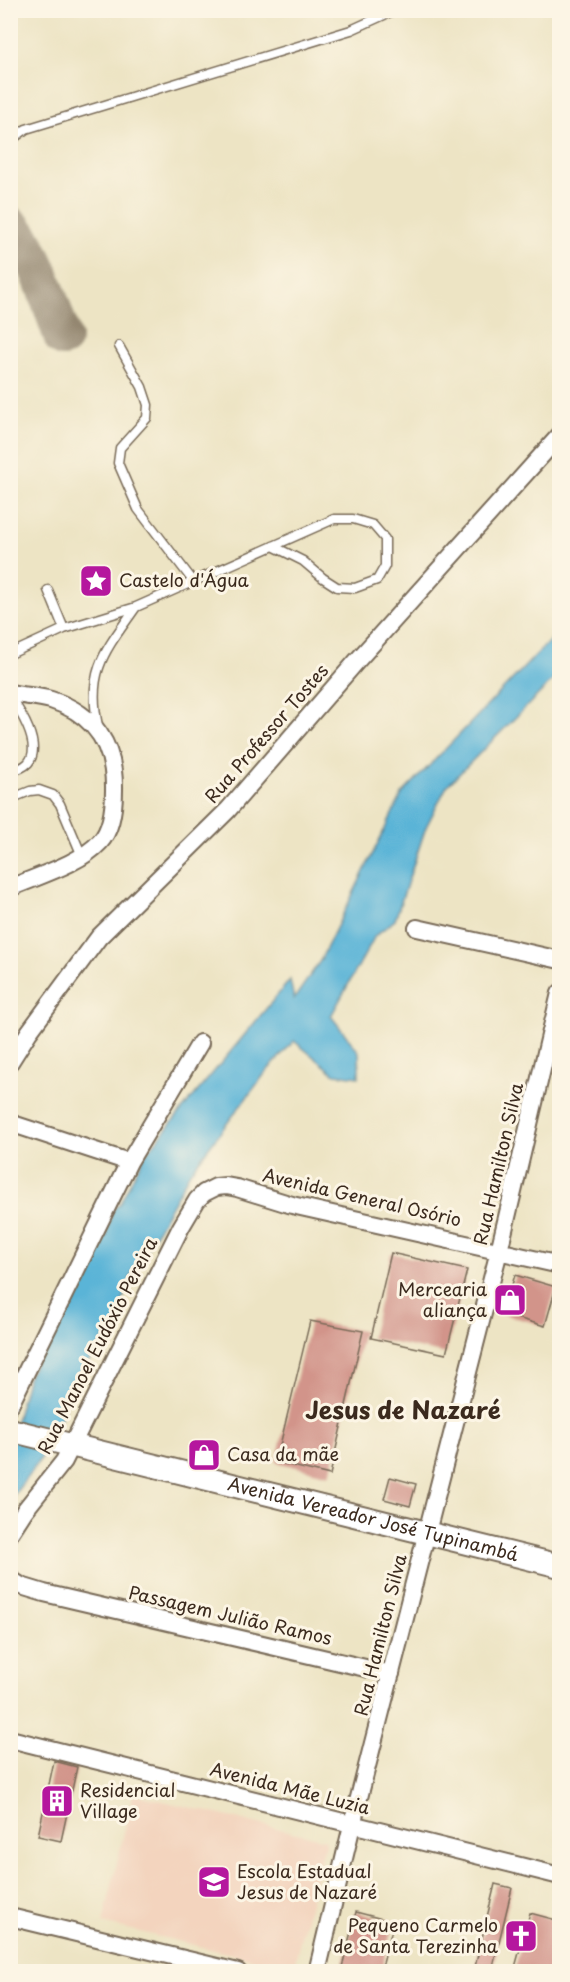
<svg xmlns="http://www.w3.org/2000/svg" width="570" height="1982" viewBox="0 0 570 1982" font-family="'Playpen Sans',sans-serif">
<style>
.built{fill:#f3d4be}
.water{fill:#5ab4d7;stroke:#4a6f7a;stroke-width:1.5}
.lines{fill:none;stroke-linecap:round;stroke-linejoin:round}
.taxiway{stroke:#948771;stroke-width:38}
.building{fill:#d2948a}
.lane-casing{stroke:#796b58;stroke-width:11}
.street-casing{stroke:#796b58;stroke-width:20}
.secondary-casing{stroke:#796b58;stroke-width:26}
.lane{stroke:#fff;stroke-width:8}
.street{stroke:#fff;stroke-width:16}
.secondary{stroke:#fff;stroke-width:22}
.labels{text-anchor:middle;stroke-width:6;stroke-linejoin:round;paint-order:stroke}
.poi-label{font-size:18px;fill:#3b2a1e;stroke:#fcf5e5;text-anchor:start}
.street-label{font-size:18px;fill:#3b2a1e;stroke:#fcf5e5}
.district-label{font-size:24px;font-weight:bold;fill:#3b2a1e;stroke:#fcf5e5}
</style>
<rect width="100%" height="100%" fill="#fcf5e5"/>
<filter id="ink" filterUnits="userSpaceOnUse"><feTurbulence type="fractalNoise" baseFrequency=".0167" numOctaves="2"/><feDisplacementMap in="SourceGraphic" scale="12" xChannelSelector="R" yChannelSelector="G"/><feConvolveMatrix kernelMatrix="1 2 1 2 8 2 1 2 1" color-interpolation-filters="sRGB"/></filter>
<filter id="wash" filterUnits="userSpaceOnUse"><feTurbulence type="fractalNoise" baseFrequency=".008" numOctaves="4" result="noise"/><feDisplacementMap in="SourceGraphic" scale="24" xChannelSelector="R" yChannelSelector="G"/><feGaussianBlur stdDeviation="1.35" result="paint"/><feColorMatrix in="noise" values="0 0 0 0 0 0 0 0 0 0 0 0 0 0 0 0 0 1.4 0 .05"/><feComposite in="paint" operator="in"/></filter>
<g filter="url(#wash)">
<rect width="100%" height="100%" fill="#ede4c4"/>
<!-- built -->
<path class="built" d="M133 1794 326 1840 293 1969 103 1923Z"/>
<!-- water -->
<path class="water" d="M559 631V674L447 786 426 827 395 920 375 936 331 1016 359 1052V1077L335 1074 294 1041 267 1071 190 1172 148 1247 134 1267 116 1322 74 1382 50 1446 11 1499V1439L28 1376 107 1233 112 1211 120 1203 144 1156 290 980 294 999 320 961 402 794Z"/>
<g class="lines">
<!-- taxiway -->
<path class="taxiway" d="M10 225C35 246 51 307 63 338"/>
</g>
<g id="blocks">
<!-- building -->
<path class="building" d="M391 1253 467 1270 446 1354 371 1338Z
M515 1275 556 1287 545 1326 503 1314Z
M310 1321 363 1331 330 1475 276 1462Z
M390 1477 416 1484 410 1506 384 1499Z
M54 1761 77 1767 61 1841 38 1836Z
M495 1884 512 1888 492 1971H474Z
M356 1912 394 1922 381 1971H341Z
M530 1913 560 1921V1971H514Z"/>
</g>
</g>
<g filter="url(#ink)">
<use href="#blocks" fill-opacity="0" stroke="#796b58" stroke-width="1.5"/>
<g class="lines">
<defs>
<path id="lane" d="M10 141 26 129 351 30 395 10
M119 346 142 387 148 405 147 418 120 448 118 463 138 509 193 581
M48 590 64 629
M10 654 64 629 136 607 334 519H353L373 525 385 539V566L377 580 355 588 337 587 323 578 303 561 273 546
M10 696C20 711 43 746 28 763 24 767 16 770 10 771
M98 726C86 670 106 650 136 607
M10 799 30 791 39 790 53 795 60 804 82 856"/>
<path id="street" d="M10 693C24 696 38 696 51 700 95 714 115 746 114 790 114 807 112 829 100 842 80 864 37 876 10 888
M417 928 560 960
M10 1062 29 1032 99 937 228 810 356 662 560 435
M10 1123 129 1162
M10 1405 129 1162 200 1043
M10 1533 25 1510 64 1461 181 1227 197 1200 204 1193 216 1187 226 1186 237 1188 292 1205 560 1265
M10 1579 21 1586 44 1593 391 1674
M10 1739 560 1876
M10 1917 238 1972
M317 1972 352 1825 499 1251 560 993"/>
<g id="secondary">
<path id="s1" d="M10 1430 560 1566"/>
</g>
</defs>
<!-- lane casing -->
<use href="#lane" class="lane-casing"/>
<!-- street casing -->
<use href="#street" class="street-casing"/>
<!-- secondary casing -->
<use href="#secondary" class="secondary-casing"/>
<!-- lane -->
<use href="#lane" class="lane"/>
<!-- street -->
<use href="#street" class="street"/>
<!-- secondary -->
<use href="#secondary" class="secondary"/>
</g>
</g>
<!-- icons -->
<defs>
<symbol id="sight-square" viewBox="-11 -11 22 22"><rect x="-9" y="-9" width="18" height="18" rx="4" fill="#b5179e" stroke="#fcf5e5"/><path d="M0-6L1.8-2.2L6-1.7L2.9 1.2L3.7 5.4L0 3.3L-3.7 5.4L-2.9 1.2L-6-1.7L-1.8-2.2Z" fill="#fff"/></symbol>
<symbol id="shop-square" viewBox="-11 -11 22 22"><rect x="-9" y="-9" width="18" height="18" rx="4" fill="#b5179e" stroke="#fcf5e5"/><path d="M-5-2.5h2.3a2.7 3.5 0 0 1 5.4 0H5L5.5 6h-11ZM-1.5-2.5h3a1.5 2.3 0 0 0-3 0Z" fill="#fff"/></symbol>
<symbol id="building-square" viewBox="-11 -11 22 22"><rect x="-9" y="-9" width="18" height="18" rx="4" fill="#b5179e" stroke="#fcf5e5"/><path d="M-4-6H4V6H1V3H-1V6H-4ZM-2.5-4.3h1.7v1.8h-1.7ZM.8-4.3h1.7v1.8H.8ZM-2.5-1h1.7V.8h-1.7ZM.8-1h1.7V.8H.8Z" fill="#fff"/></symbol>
<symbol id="school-square" viewBox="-11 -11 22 22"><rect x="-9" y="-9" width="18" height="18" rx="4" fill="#b5179e" stroke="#fcf5e5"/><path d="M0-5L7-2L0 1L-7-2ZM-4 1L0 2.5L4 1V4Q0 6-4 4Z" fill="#fff"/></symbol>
<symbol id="church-square" viewBox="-11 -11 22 22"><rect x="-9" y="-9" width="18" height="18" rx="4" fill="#b5179e" stroke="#fcf5e5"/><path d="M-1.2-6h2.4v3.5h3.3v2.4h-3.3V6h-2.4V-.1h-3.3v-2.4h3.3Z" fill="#fff"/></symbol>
</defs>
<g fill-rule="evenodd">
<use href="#sight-square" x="77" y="562" width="38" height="38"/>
<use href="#shop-square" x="491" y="1281" width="38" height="38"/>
<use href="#shop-square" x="185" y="1436" width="38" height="38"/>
<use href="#building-square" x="38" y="1782" width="38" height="38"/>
<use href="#school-square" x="195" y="1863" width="38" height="38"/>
<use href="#church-square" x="502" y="1917" width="38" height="38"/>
</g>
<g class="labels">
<!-- poi labels -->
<g class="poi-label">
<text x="119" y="587">Castelo d'Água</text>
<text x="487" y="1296" text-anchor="end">Mercearia<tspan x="487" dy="21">aliança</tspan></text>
<text x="227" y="1461">Casa da mãe</text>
<text x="80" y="1797">Residencial<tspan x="80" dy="21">Village</tspan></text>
<text x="237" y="1878">Escola Estadual<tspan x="237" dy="21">Jesus de Nazaré</tspan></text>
<text x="498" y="1932" text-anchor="end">Pequeno Carmelo<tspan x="498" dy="21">de Santa Terezinha</tspan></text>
</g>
<!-- street labels -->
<g class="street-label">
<text transform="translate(267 734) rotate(-49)" y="6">Rua Professor Tostes</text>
<text transform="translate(499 1164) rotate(-77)" y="6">Rua Hamilton Silva</text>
<text transform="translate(362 1198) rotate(13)" y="6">Avenida General Osório</text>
<text transform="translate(98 1346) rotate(-63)" y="6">Rua Manoel Eudóxio Pereira</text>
<text dy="6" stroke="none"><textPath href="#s1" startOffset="374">Avenida Vereador José Tupinambá</textPath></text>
<text transform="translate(230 1616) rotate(13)" y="6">Passagem Julião Ramos</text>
<text transform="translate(381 1635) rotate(-76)" y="6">Rua Hamilton Silva</text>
<text transform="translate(290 1789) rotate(14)" y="6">Avenida Mãe Luzia</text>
</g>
<!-- district labels -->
<g class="district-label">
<text x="403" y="1419">Jesus de Nazaré</text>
</g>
</g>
<!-- margin -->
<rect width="570" height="1982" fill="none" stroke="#fcf5e5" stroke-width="36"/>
</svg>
